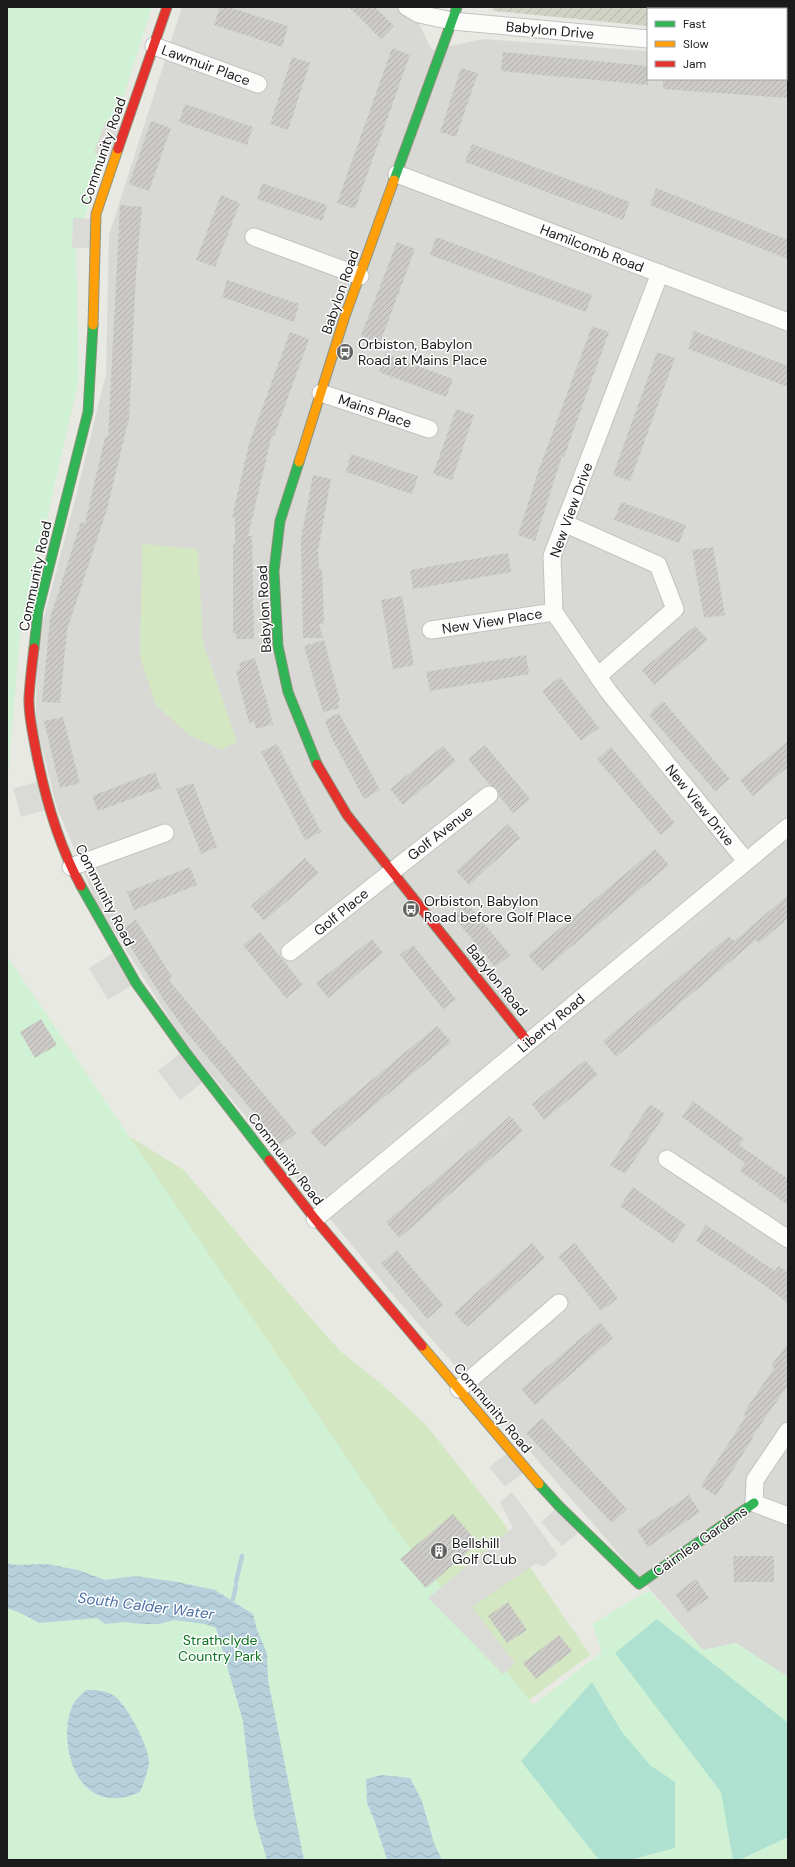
<svg xmlns="http://www.w3.org/2000/svg" width="795" height="1867" viewBox="0 0 795 1867" font-family="'DM Sans',sans-serif">
<style>
.residential{fill:#d8d8d5}
.construction{fill:url(#construction-furrows)}
.grass{fill:#d2e7c2}
.park{fill:#d1f1d5}
.pitch{fill:#afe1d1}
.parking{fill:#dadad7}
.water{fill:url(#water-waves)}
.lines{fill:none;stroke-linecap:round;stroke-linejoin:round}
.stream{stroke:#b7d1dc;stroke-width:4.5}
.building{fill:url(#building-hatch)}
.street-casing{stroke:#c2c2c0;stroke-width:19}
.fast-casing{stroke:#8e937d;stroke-width:11}
.slow-casing{stroke:#8e937d;stroke-width:11}
.jam-casing{stroke:#8e937d;stroke-width:11}
.street{stroke:#fcfcfb;stroke-width:17}
.fast{stroke:#30b455;stroke-width:9}
.slow{stroke:#ff9f0a;stroke-width:9}
.jam{stroke:#e5322d;stroke-width:9}
.labels{text-anchor:middle;stroke-width:3;stroke-linejoin:round;paint-order:stroke}
.street-label{font-size:14px;fill:#1b1b1b;stroke:#fff}
.poi-label{font-size:14px;fill:#1b1b1b;stroke:#fff;text-anchor:start}
.park-label{font-size:14px;fill:#0e7422;stroke:#fff}
.water-label{font-size:15px;font-style:italic;fill:#4c6fa6;stroke:#fff}
</style>
<defs>
<pattern id="construction-furrows" width="10" height="10" patternUnits="userSpaceOnUse"><rect width="10" height="10" fill="#d1d2c6"/><path d="M-1 1l2-2M0 10L10 0M9 11l2-2" fill="none" stroke="#b3b4aa"/></pattern>
<pattern id="water-waves" width="16" height="10" patternUnits="userSpaceOnUse"><rect width="16" height="10" fill="#b7d1dc"/><path d="M0 5q4-4 8 0t8 0" fill="none" stroke="#9db3bc"/></pattern>
<pattern id="building-hatch" width="6" height="6" patternUnits="userSpaceOnUse"><rect width="6" height="6" fill="#cccbc7"/><path d="M-1 1l2-2M0 6l6-6M5 7l2-2" fill="none" stroke="#afaeaa"/></pattern>
</defs>
<rect width="100%" height="100%" fill="#e9e9e4"/>
<!-- residential -->
<path class="residential" d="M182 7H395L418 22 432 50 483 39 648 51V79H786V62H788V1677L736 1643 703 1650 388 1289 185 1043 97 904 56 805 36 723 37 644 75 500 106 374 109 235Z"/>
<!-- construction -->
<path class="construction" d="M492 7H788L786 21V9H648V26L494 11Z"/>
<!-- grass -->
<path class="grass" d="M142 544 198 549 203 643 237 742 222 750 189 735 156 705 140 657Z
M7 1075 57 1111 132 1138 184 1170 264 1265 340 1351 385 1387 425 1424 504 1523 517 1548 590 1655 529 1700 495 1670Z"/>
<!-- park -->
<path class="park" d="M7 7H152L76 246 79 379 20 636 7 787Z
M7 956 389 1520 533 1705 602 1652 592 1624 649 1590 703 1650 736 1643 788 1677V1860H7Z"/>
<!-- pitch -->
<path class="pitch" d="M657 1619 788 1723V1837L739 1860H733L721 1792 615 1653Z
M592 1682 622 1732 650 1765 675 1782V1848L629 1860H599L521 1761Z"/>
<!-- parking -->
<path class="parking" d="M105 122 125 129 114 160 94 153Z
M73 218 96 219 95 248H72Z
M42 781 49 809 21 817 13 788Z
M704 896 706 917 640 970 619 967 605 978 609 957 649 926 666 928Z
M117 951 136 983 108 1000 89 968Z
M184 1050 207 1079 180 1100 158 1071Z
M441 1097 460 1099 453 1106 466 1123 436 1145 423 1128 382 1163 383 1145Z
M420 1137 423 1149 375 1188 355 1185Z
M510 1451 527 1470 505 1487 489 1467Z
M512 1492 558 1555 544 1566 535 1564 472 1607 515 1663 503 1674 428 1598 513 1528 500 1502Z
M559 1506 583 1529 562 1546 541 1522Z"/>
<!-- water -->
<path class="water" d="M7 1563 17 1565 47 1564 78 1570 105 1580 135 1576 178 1582 215 1590 253 1614 257 1630 267 1653 268 1680 304 1860H267L254 1816 243 1721 216 1628 205 1624 174 1620 159 1624H141L124 1622 105 1624 97 1618 39 1623 21 1613 7 1608Z
M86 1690C96 1690 104 1690 113 1695 126 1703 149 1746 149 1762 148 1772 144 1782 140 1792 125 1799 107 1802 91 1791 67 1774 60 1726 75 1701 78 1697 83 1694 86 1690Z
M382 1775 410 1778 422 1801 434 1843 442 1860H387L375 1822 367 1803 366 1779Z"/>
<g class="lines">
<!-- stream -->
<path class="stream" d="M236 1582 242 1556
M233 1599 236 1586"/>
</g>
<!-- building -->
<path class="building" d="M220 7H228L288 26 282 47 214 25Z
M349 7H375L394 26 381 39Z
M392 48 410 55 355 209 337 203Z
M503 52 648 66V85L501 71Z
M292 57 310 63 288 130 270 124Z
M461 68 478 73 456 137 440 132Z
M663 79H788V98L663 89Z
M185 104 253 127 247 145 179 122Z
M151 121 171 128 149 191 129 184Z
M472 144 630 202 623 220 465 162Z
M262 183 327 205 322 221 257 199Z
M656 188 788 240V259L650 205Z
M221 195 240 203 215 267 196 260Z
M120 205 142 207 136 274 129 422H128L107 509 67 630 60 703 42 702 50 618 81 522 85 523 105 437H108Z
M436 237 592 295 586 312 430 255Z
M397 242 415 249 380 343 361 336Z
M227 280 299 304 294 322 222 297Z
M592 326 609 332 564 457 562 456 535 541 518 535 539 469Z
M694 331 788 366V387L688 349Z
M290 332 309 339 274 436 272 435 248 536H252L254 639H236V633H233V544L235 545V518L232 517 249 444Z
M657 352 675 358 630 481 613 475Z
M385 354 453 379 446 397 379 372Z
M456 409 474 415 452 480 433 474Z
M351 454 418 476 412 494 346 472Z
M313 475 331 479 318 551 319 569H322L324 624H319L323 638H303L301 539Z
M621 502 686 525 679 543 614 520Z
M713 547 725 615 704 618 692 550Z
M508 553 511 572 413 589 410 570Z
M402 596 414 665 393 669 381 600Z
M695 626 708 640 654 685 642 670Z
M324 640 340 701 338 702 339 708 323 712 304 646Z
M526 655 529 674 430 691 426 672Z
M255 658 273 724 256 729 254 721 249 723 236 671 241 668 239 663Z
M560 677 599 728 581 741 542 691Z
M663 701 730 779 715 791 649 715 653 711 652 710Z
M339 713 380 790 364 799 330 735 325 720Z
M63 717 80 783 60 788 44 721Z
M788 741V767L753 796 740 780Z
M277 744 321 832 305 840 261 752Z
M485 745 530 799 513 813 499 796 497 789 490 785 468 759Z
M443 746 456 761 403 805 390 789Z
M611 747 675 823 661 835 597 759Z
M155 772 161 788 98 811 92 796Z
M193 783 217 847 201 854 176 789Z
M508 824 520 838 469 885 456 871Z
M655 849 669 865 542 971 528 955Z
M305 858 319 873 264 921 251 906Z
M190 867 197 885 134 910 127 892Z
M788 895V918L759 943 756 940 616 1057 603 1041 729 936 734 941Z
M467 903 510 955 495 967 453 916Z
M136 920 172 977 169 980 296 1133 281 1145 187 1033 165 1002 120 930Z
M260 932 303 985 286 998 243 945Z
M372 939 383 953 328 998 316 983Z
M413 945 456 999 443 1009 400 955Z
M41 1019 57 1045 35 1058 20 1032Z
M437 1026 451 1042 324 1147 310 1131Z
M585 1060 598 1075 544 1120 532 1104Z
M693 1101 744 1139 739 1145 788 1179V1205L740 1171 745 1163 682 1117Z
M650 1104 665 1114 625 1174 610 1165Z
M510 1116 523 1131 399 1238 386 1222Z
M633 1187 686 1225 673 1243 620 1206Z
M706 1225 775 1271 779 1266 788 1273V1303L757 1280 696 1241Z
M532 1243 545 1258 467 1327 454 1313Z
M575 1243 618 1298 601 1311 558 1256Z
M397 1250 443 1305 427 1319 381 1263Z
M600 1322 613 1338 535 1405 521 1389Z
M788 1343V1385L752 1437 753 1438 716 1496 701 1486 746 1416 743 1414 774 1368 771 1366Z
M542 1418 627 1509 612 1523 526 1433Z
M689 1495 700 1512 648 1547 637 1530Z
M453 1514 478 1543 426 1588 400 1559Z
M733 1556H774V1582H734Z
M696 1579 709 1598 688 1612 675 1594Z
M508 1602 527 1630 507 1643 488 1616Z
M559 1635 572 1651 536 1679 523 1663Z"/>
<g class="lines">
<defs>
<path id="street" d="M407 7 419 14 452 21 648 39
M154 46 258 84
M786 51H788
M397 174 788 322
M254 237 360 276
M660 273 552 556 554 612 608 691 746 861
M321 393 429 429
M564 523 658 565 675 609 598 676
M431 630 554 612
M71 867 165 833
M290 952 489 795
M667 1159 788 1239
M315 1219 788 827
M459 1389 559 1303
M788 1431 755 1480 754 1503 788 1516"/>
<path id="fast" d="M394 180 457 7
M299 462 280 521 274 571 278 646 288 692 317 764
M34 648 38 611 88 412 93 325
M81 886 136 983 184 1050 269 1160
M539 1484 559 1506 639 1584 754 1503"/>
<path id="slow" d="M93 325 96 214 118 149
M299 462 344 319 394 180
M422 1346 539 1484"/>
<path id="jam" d="M118 149 167 7
M34 648C32 664 30 681 29 697 28 714 33 734 36 751 45 798 58 844 81 886
M317 764 347 815 528 1042
M269 1160 315 1219 422 1346"/>
</defs>
<!-- street casing -->
<use href="#street" class="street-casing"/>
<!-- fast casing -->
<use href="#fast" class="fast-casing"/>
<!-- slow casing -->
<use href="#slow" class="slow-casing"/>
<!-- jam casing -->
<use href="#jam" class="jam-casing"/>
<!-- street -->
<use href="#street" class="street"/>
<!-- fast -->
<use href="#fast" class="fast"/>
<!-- slow -->
<use href="#slow" class="slow"/>
<!-- jam -->
<use href="#jam" class="jam"/>
</g>
<!-- icons -->
<defs>
<symbol id="bus-disc" viewBox="-11 -11 22 22"><circle r="9.5" fill="#636361" stroke="#fff"/><path d="M-5-6H5V4H4V6H2V4H-2V6H-4V4H-5ZM-3.5-4V0h7V-4ZM-3.5 1.2v1.5H-2V1.2ZM2 1.2v1.5H3.5V1.2Z" fill="#fff"/></symbol>
<symbol id="building-disc" viewBox="-11 -11 22 22"><circle r="9.5" fill="#636361" stroke="#fff"/><path d="M-4-6H4V6H1V3H-1V6H-4ZM-2.5-4.3h1.7v1.8h-1.7ZM.8-4.3h1.7v1.8H.8ZM-2.5-1h1.7V.8h-1.7ZM.8-1h1.7V.8H.8Z" fill="#fff"/></symbol>
</defs>
<g fill-rule="evenodd">
<use href="#bus-disc" x="335" y="342" width="20" height="20"/>
<use href="#bus-disc" x="401" y="899" width="20" height="20"/>
<use href="#building-disc" x="429" y="1541" width="20" height="20"/>
</g>
<g class="labels">
<!-- street labels -->
<g class="street-label">
<text transform="translate(550 30) rotate(5)" y="5">Babylon Drive</text>
<text transform="translate(206 65) rotate(20)" y="5">Lawmuir Place</text>
<text transform="translate(103 151) rotate(-71)" y="5">Community Road</text>
<text transform="translate(592 248) rotate(21)" y="5">Hamilcomb Road</text>
<text transform="translate(340 292) rotate(-71)" y="5">Babylon Road</text>
<text transform="translate(375 411) rotate(19)" y="5">Mains Place</text>
<text transform="translate(571 510) rotate(-70)" y="5">New View Drive</text>
<text transform="translate(35 576) rotate(-78)" y="5">Community Road</text>
<text transform="translate(264 609) rotate(-93)" y="5">Babylon Road</text>
<text transform="translate(492 621) rotate(-9)" y="5">New View Place</text>
<text transform="translate(700 805) rotate(51)" y="5">New View Drive</text>
<text transform="translate(440 833) rotate(-38)" y="5">Golf Avenue</text>
<text transform="translate(105 895) rotate(63)" y="5">Community Road</text>
<text transform="translate(341 912) rotate(-39)" y="5">Golf Place</text>
<text transform="translate(497 980) rotate(51)" y="5">Babylon Road</text>
<text transform="translate(551 1023) rotate(-40)" y="5">Liberty Road</text>
<text transform="translate(286 1159) rotate(52)" y="5">Community Road</text>
<text transform="translate(493 1408) rotate(50)" y="5">Community Road</text>
<text transform="translate(700 1541) rotate(-35)" y="5">Cairnlea Gardens</text>
</g>
<!-- poi labels -->
<g class="poi-label">
<text x="358" y="349">Orbiston, Babylon<tspan x="358" dy="16">Road at Mains Place</tspan></text>
<text x="424" y="906">Orbiston, Babylon<tspan x="424" dy="16">Road before Golf Place</tspan></text>
<text x="452" y="1548">Bellshill<tspan x="452" dy="16">Golf CLub</tspan></text>
</g>
<!-- park labels -->
<g class="park-label">
<text x="220" y="1645">Strathclyde<tspan x="220" dy="16">Country Park</tspan></text>
</g>
<!-- water labels -->
<g class="water-label">
<text transform="translate(146 1606) rotate(7)" y="5">South Calder Water</text>
</g>
</g>
<!-- border -->
<rect width="795" height="1867" fill="none" stroke="#1b1b1b" stroke-width="16"/>
<!-- legend -->
<rect x="647" y="8" width="140" height="72" fill="#ffffff" stroke="#a4a4a4"/>
<rect x="655" y="21" width="20" height="6" fill="#30b455" stroke="#a4a4a4"/>
<text x="683" y="28" font-size="12" fill="#1b1b1b">Fast</text>
<rect x="655" y="41" width="20" height="6" fill="#ff9f0a" stroke="#a4a4a4"/>
<text x="683" y="48" font-size="12" fill="#1b1b1b">Slow</text>
<rect x="655" y="61" width="20" height="6" fill="#e5322d" stroke="#a4a4a4"/>
<text x="683" y="68" font-size="12" fill="#1b1b1b">Jam</text>
</svg>
